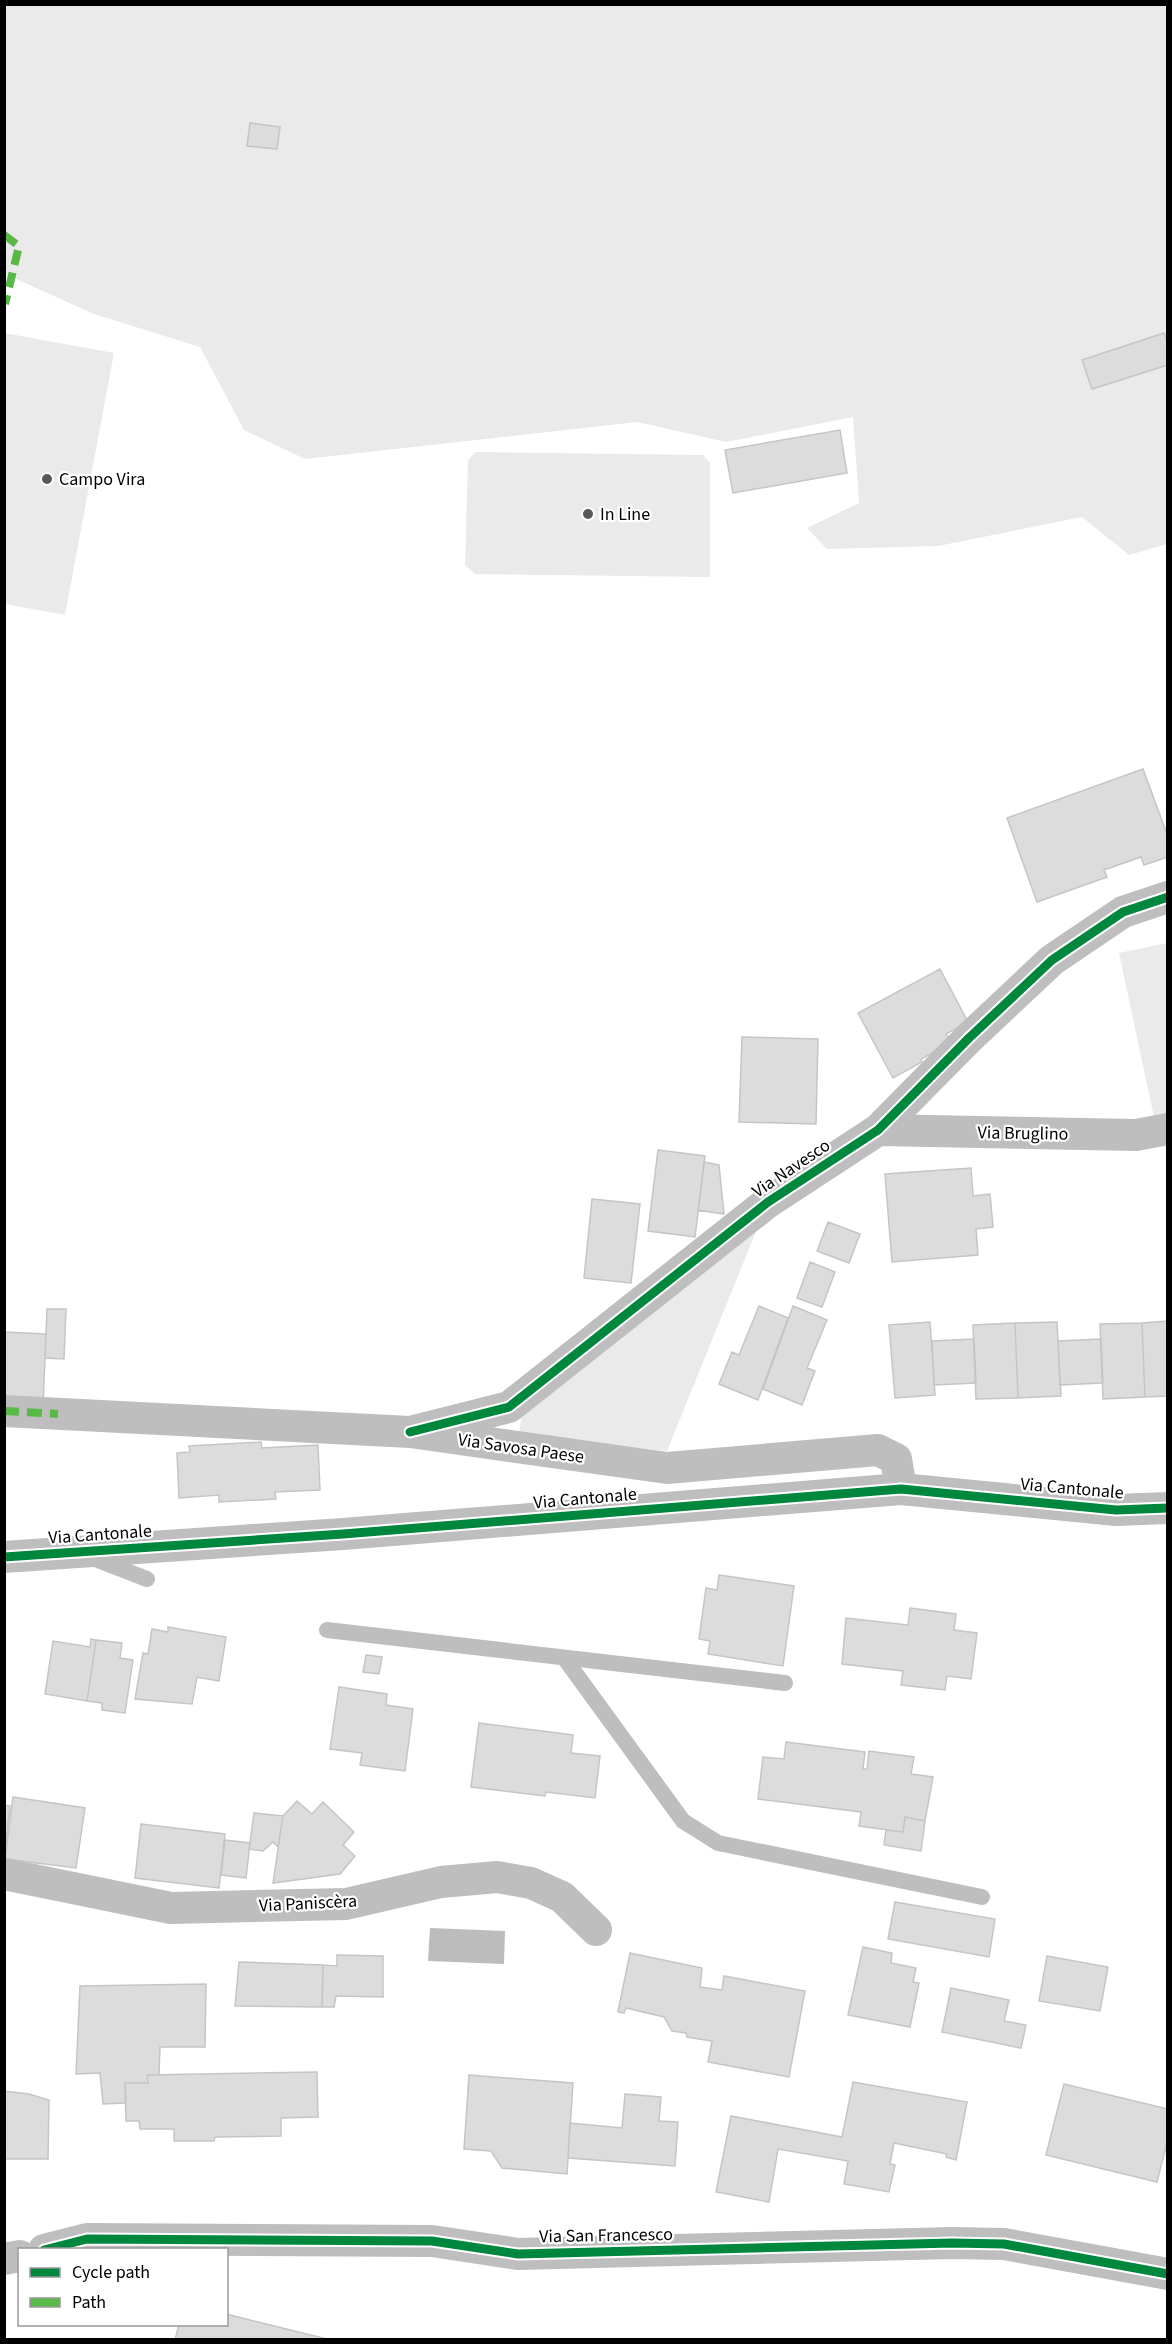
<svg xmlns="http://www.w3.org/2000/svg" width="1172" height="2344" viewBox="0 0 1172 2344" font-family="'Source Sans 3',sans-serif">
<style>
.green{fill:#eaeaea}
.water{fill:#bcbcbc}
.building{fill:#dcdcdc;stroke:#c5c5c5;stroke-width:1.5}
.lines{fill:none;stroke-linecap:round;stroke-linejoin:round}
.service{stroke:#bebebe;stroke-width:16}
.minor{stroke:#bebebe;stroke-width:32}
.quiet{stroke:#58b947;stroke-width:8;stroke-dasharray:15 8;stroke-linecap:butt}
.cycleway-casing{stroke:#fff;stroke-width:13}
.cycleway{stroke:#00873e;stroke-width:9}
.poi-dot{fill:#595959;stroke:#fff;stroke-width:2}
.labels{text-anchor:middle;stroke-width:4.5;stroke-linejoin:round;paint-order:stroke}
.poi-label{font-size:18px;fill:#000;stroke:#fff;text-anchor:start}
.street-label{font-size:18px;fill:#000;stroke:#fff}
</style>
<rect width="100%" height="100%" fill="#fff"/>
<!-- green -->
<path class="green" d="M5 5H1167V544L1129 555 1082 517 938 546 827 549 807 528 859 503 853 417 726 442 637 422 305 459 244 430 200 347 94 314 5 274Z
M4 333 114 353 65 615 5 604Z
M475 452 703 455 710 463V577L475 574 465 565 468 461Z
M1167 943V1114L1154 1117 1119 953Z
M757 1229 667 1451 518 1437 523 1408Z"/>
<!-- water -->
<path class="water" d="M430 1928 505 1931 504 1964 428 1961Z"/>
<!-- building -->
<path class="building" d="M250 123 280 127 277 149 247 146Z
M1164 333 1168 343V365L1092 389 1082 360Z
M840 430 847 473 733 493 725 450Z
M1143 769 1168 837V857L1144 865 1141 857 1104 870 1107 877 1037 902 1007 818Z
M940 969 968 1022 946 1034 951 1043 921 1059 922 1062 893 1078 858 1013Z
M742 1037 818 1039 816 1124 739 1122Z
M658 1150 705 1156 695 1237 648 1231Z
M704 1162 719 1165 724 1214 698 1210Z
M971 1168 973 1196 990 1194 993 1227 976 1229 978 1255 892 1262 885 1174Z
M592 1199 640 1204 631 1283 584 1278Z
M828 1222 860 1234 849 1263 817 1251Z
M810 1262 835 1272 822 1307 797 1298Z
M759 1306 788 1318 758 1400 719 1384 732 1352 739 1355Z
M793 1306 827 1320 807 1368 815 1371 802 1405 763 1389Z
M47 1309H66L64 1359 45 1358Z
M1168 1321V1396L1145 1397 1142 1323Z
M930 1322 935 1395 895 1398 889 1325Z
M1057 1322 1061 1396 1018 1398 1015 1323Z
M1015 1323 1018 1398 976 1399 973 1325Z
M1142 1323 1145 1397 1103 1399 1100 1324Z
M4 1332 46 1334 43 1406 4 1405Z
M974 1339 976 1383 934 1385 932 1341Z
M1101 1339 1103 1383 1060 1385 1058 1341Z
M261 1442 262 1448 318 1445 320 1490 275 1492 276 1499 219 1502V1495L179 1498 177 1453 190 1452 189 1446Z
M719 1575 794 1586 783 1666 708 1654 710 1641 699 1639 706 1588 717 1590Z
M910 1608 956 1614 954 1630 977 1633 971 1679 947 1676 945 1690 901 1685 903 1671 842 1664 846 1618 908 1625Z
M168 1627 226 1637 219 1681 197 1677 192 1704 135 1699 143 1653 148 1654 152 1629 168 1632Z
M91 1639 96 1640 87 1701 45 1694 53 1641 90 1647Z
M96 1640 122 1643 120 1658 133 1660 125 1713 102 1710V1703L87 1701Z
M366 1655 382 1657 379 1674 363 1672Z
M339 1687 387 1694 386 1705 413 1709 405 1771 360 1765 362 1753 330 1749Z
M479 1723 573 1735 571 1753 600 1756 595 1798 546 1792 545 1796 471 1787Z
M786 1742 865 1752 863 1769H867L869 1751 914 1757 911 1774 933 1777 925 1821 905 1817 903 1832 859 1826 861 1812 758 1799 763 1757 784 1759Z
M13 1797 85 1808 76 1868 5 1859Z
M297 1801 312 1814 323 1802 354 1832 343 1845 355 1856 340 1874 273 1883 283 1816Z
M4 1805 10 1806 5 1847H4Z
M254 1813 283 1816 278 1847 273 1842 263 1851 249 1849Z
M905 1817 925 1821 921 1851 884 1845 886 1830 903 1832Z
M141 1824 225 1834 219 1888 135 1878Z
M225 1840 250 1843 246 1878 221 1875Z
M895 1902 995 1919 989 1957 888 1939Z
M863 1947 892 1953 891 1963 916 1968 913 1982 919 1983 910 2027 848 2015Z
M630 1953 702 1968 700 1987 722 1990 724 1976 805 1991 789 2077 708 2062 712 2041 687 2037 686 2033 672 2031 664 2017 626 2008 624 2013 618 2012Z
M337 1955 383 1956V1997L336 1996 334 2007H322L323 1965 337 1966Z
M1047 1956 1108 1967 1100 2011 1039 2001Z
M239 1962 323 1965 322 2007 235 2006Z
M206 1984 205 2047H160L159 2075H147L148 2083H125L126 2103 103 2104 100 2073 76 2074 80 1986Z
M951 1988 1009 2000 1004 2021 1026 2025 1021 2048 942 2032Z
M317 2072 318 2117 281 2118V2136L215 2137 214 2141H174V2129H140L139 2121H126L125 2083H148L147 2075Z
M469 2075 573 2083 567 2174 502 2168 491 2151 464 2149Z
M853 2082 967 2102 956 2160 946 2157 947 2154 894 2143 890 2164 895 2165 889 2192 844 2184 848 2161 778 2149 769 2202 716 2192 731 2116 842 2137Z
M1064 2084 1168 2109V2139L1157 2182 1046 2155Z
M4 2091 29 2094 49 2100 48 2159H4Z
M625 2094 661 2097 659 2121 678 2122 675 2166 568 2158 570 2123 622 2128Z
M226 2314 331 2340H175L179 2324H226Z"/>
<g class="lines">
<!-- service -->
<path class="service" d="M90 1557 147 1579
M327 1630 785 1683
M565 1659 683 1821 718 1843 982 1897"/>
<!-- minor -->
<path class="minor" d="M878 1130 1136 1135 1168 1129
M4 1411 410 1432 667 1468 878 1450 896 1459 901 1489
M410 1432 509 1407 768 1202 878 1130 969 1038 1052 960 1123 912 1168 897
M4 1557 343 1534 901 1489 1116 1510 1168 1508
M4 1874 171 1908 346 1904 441 1882 497 1877 531 1883 562 1897 596 1930
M44 2250 87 2239 432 2241 518 2254 952 2243 1004 2244 1168 2274
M4 2259 20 2256"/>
<!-- quiet -->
<path class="quiet" d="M4 235 19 246 5 304
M4 1411 58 1414"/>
<defs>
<path id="cycleway" d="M410 1432 509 1407 768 1202 878 1130 969 1038 1052 960 1123 912 1168 897
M4 1557 343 1534 901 1489 1116 1510 1168 1508
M44 2250 87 2239 432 2241 518 2254 952 2243 1004 2244 1168 2274"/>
</defs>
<!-- cycleway casing -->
<use href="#cycleway" class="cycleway-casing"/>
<!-- cycleway -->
<use href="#cycleway" class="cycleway"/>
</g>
<!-- markers -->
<g class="poi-dot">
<circle cx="47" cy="479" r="6"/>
<circle cx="588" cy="514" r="6"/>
</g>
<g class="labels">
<!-- poi labels -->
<g class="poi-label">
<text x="59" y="485">Campo Vira</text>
<text x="600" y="520">In Line</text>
</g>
<!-- street labels -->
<g class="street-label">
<text transform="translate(1023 1133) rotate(1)" y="6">Via Bruglino</text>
<text transform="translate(791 1168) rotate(-34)" y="6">Via Navesco</text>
<text transform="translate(521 1448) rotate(8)" y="6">Via Savosa Paese</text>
<text transform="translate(1072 1488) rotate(5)" y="6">Via Cantonale</text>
<text transform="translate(585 1498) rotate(-5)" y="6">Via Cantonale</text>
<text transform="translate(100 1534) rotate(-4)" y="6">Via Cantonale</text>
<text transform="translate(308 1903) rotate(-3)" y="6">Via Paniscèra</text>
<text transform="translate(606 2235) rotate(-1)" y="6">Via San Francesco</text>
</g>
</g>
<!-- border -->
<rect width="1172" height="2344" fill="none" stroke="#000000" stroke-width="12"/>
<!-- legend -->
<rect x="18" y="2248" width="210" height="78" fill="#ffffff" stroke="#999999" stroke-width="1.5"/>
<rect x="30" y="2268" width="30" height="9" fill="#00873e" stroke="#999999" stroke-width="1.5"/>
<text x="72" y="2278" font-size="18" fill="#000000">Cycle path</text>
<rect x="30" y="2298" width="30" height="9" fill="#58b947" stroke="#999999" stroke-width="1.5"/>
<text x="72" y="2308" font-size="18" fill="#000000">Path</text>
</svg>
